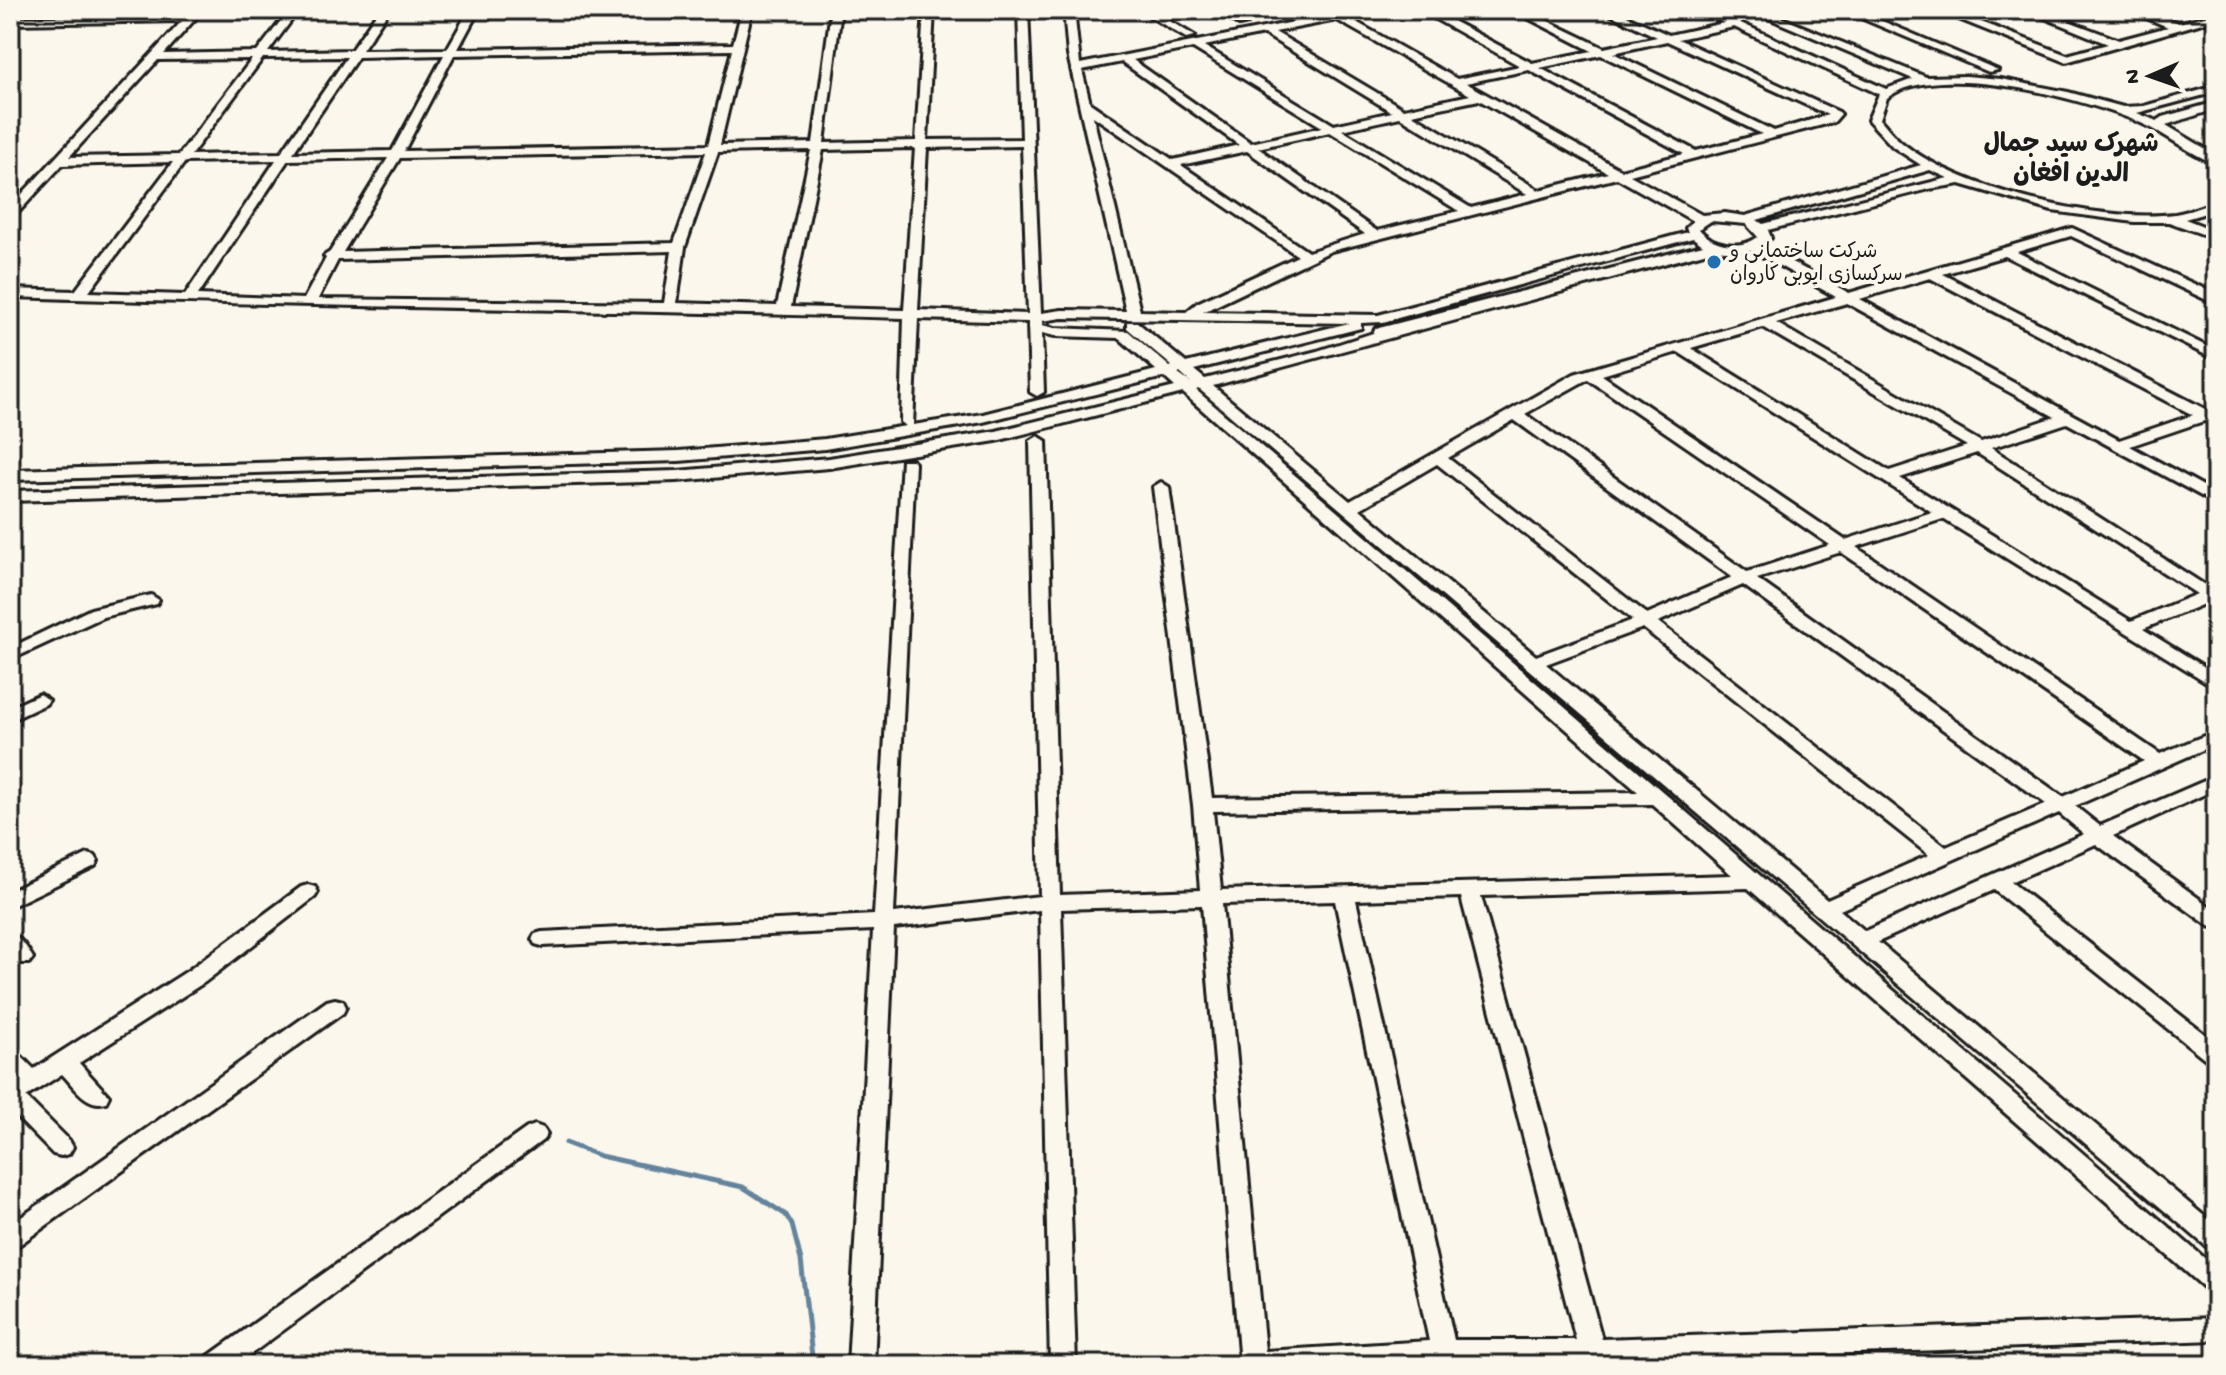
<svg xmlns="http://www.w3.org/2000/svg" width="2226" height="1375" viewBox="0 0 2226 1375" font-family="'Gochi Hand','Playpen Sans Arabic',sans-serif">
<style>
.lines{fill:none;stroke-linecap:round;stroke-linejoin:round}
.stream{stroke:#64849c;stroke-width:5}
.minor-casing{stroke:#1c1c1c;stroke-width:6}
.minor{fill:#fbf7ec;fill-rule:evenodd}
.poi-dot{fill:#1f6fb2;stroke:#fbf7ec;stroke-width:3}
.labels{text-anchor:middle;stroke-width:8;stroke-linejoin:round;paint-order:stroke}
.far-poi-label{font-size:20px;fill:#1c1c1c;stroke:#fbf7ec;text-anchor:start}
.far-district-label{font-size:26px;font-weight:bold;fill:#1c1c1c;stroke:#fbf7ec}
</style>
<rect width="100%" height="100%" fill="#fbf7ec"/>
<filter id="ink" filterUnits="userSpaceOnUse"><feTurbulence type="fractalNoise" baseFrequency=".0125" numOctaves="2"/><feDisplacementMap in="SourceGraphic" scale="16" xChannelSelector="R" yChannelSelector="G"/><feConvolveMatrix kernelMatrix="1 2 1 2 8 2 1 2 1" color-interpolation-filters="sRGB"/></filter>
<g filter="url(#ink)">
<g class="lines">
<!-- stream -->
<path class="stream" d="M566 1143 600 1156 743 1187 786 1215 792 1225 801 1260 813 1365"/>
<defs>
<path id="minor" d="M192 10H203L164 54 257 52 289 10H299L268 52 351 50 379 10H389L362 50 447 49 469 10H479L458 49 733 44 742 10H752L720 145 813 143 831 10H841L824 143 916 141 924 10H934L927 140 1022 139 1018 10H1028L1041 313 1062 310 1126 311 1068 55 1064 10H1074L1080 64 1329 15 1322 10 1340 13 1378 10 1349 18 1457 79 1520 66 1419 10H1432L1532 63 1592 51 1512 10H1525L1604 48 1657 37 1601 10H1614L1669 35 1724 23 1699 10H1712L1886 89 1913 79 1749 10H1763L1926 77 1966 76 2001 79 2068 92 2123 107 2144 106 2216 86V92L2137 113 2157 121 2163 117 2216 102V109L2166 125 2216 155V164C2191 155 2167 134 2141 123 2087 99 1936 59 1887 98L1880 119C1887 127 1893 135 1901 142 1959 190 2099 223 2175 214 2189 212 2202 206 2216 202V210L2185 219 2216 231V239L2169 222H2134L2052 211 1960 184 1929 189 1768 230 1771 238 1762 246 1849 293 2072 228 2216 294V303L2211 302 2071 236 2017 252 2216 351V360L2005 256 1943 274 2207 410 2216 412V425L2204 421 2130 446 2216 493V504L2067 423 1991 448 2211 589 2216 588V599L2143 629 2216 674V688L1943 519 1856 547 2160 754 2216 731V744L2075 806 2100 826 2216 776V789L2113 836 2216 911V928L2209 926 2096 844 2011 882 2216 1043V1063L2208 1061 1994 890 1878 942 2216 1226V1250L2207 1247 1199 389 1196 390 2216 1268V1294L2207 1290 1748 888 1481 896 1602 1339 2216 1318V1340L1608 1362 1609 1365H1583L1582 1362 1240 1365 1202 905 1061 909 1076 1365H1050L1040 910 894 928 874 1365H848L873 930 542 946 535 944 532 939 535 934 542 932 874 915 902 460H912L915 463 894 913 1040 896 1030 441 1038 436 1046 441 1060 895 1200 890 1193 805 1153 487 1161 482 1169 487 1212 798 1638 792 1183 393 996 441 829 468 677 481 10 501V491L677 471 829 458 996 431 1175 387 1164 377 983 422 825 449 679 461 10 480V470L679 451 825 439 906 426 901 422 904 318C606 309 308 307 10 297V289L75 291 173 162 62 165 14 217 10 218V207L182 21 10 24V18L188 15ZM1337 20 1470 95 1404 109 1275 32ZM1734 27 1879 94 1868 120 1893 147 1921 165 1745 216 1725 213 1702 215 1630 175 1834 122 1841 114 1839 112 1678 39ZM1264 34 1392 112 1334 125 1204 46ZM1667 41 1828 115 1774 131 1613 53ZM1193 48 1322 127 1251 143 1133 60ZM732 50 708 145 404 151 454 55ZM444 55 392 151 293 153 358 57ZM1601 55 1762 134 1696 151 1540 68ZM347 57 281 153 191 155 263 58ZM252 59 179 155 69 157 158 60ZM1122 62 1239 145 1173 160 1090 103 1082 70ZM1529 70 1684 154 1621 170 1466 83ZM1479 100 1608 173 1539 190 1412 114ZM1093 116 1298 256 1197 303 1186 312 1140 311ZM1400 117 1527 194 1471 208 1342 130ZM1330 132 1459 211 1377 231 1258 148ZM1022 146 1028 314 918 310 927 148ZM915 148 904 310 791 307 823 150ZM811 150 777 306 677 303 685 247 718 152ZM1247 151 1365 234 1308 252 1181 165ZM706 152 674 243 343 252 400 158ZM388 158 330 252 324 256 326 258 304 299 198 295 288 160ZM276 160 185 295 89 292 185 162ZM1930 170 1948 178 1763 224 1757 220ZM1617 178 1693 221 1686 228 1688 232 1378 315 1203 312 1331 251ZM1711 221 1746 224 1758 237C1740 250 1713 246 1699 229ZM1693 238 1703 245 1375 329 1373 333 1317 351 1205 379 1194 370 1361 328V323L1383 322ZM1715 250 1737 252 1751 250 1836 297 1574 374 1350 501 1213 386ZM672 251 664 303 318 299 338 260ZM1930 278 2193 415 2119 440 1860 299ZM1847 303 2055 417 1981 442 1776 323ZM1062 318 1349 323 1186 363 1137 322H1127V328L1172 366 1170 367 1128 331 1055 328 1042 325V321ZM918 319 1028 322 1030 392 1037 396 1044 392 1042 333 1055 336 1119 338 1156 370 983 414 913 425ZM1763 327 1967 446 1889 471 1691 348ZM1678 352 1932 512 1845 540 1602 375ZM1180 373 1191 383 1178 374ZM1588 379 1830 545 1747 572 1525 414ZM1514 420 1732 577 1647 614 1448 458ZM1977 453 2197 594 2131 621 1900 478ZM1437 464 1633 620 1536 656 1360 509ZM1841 552 2144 761 2063 797 1757 579ZM1743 585 2046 804 1946 847 1658 622ZM1643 628 1929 855 1827 900 1546 664ZM1652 804 1732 875 1221 890 1213 811ZM2059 813 2084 834 1865 931 1840 910ZM1461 897 1576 1340H1454L1356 900ZM1335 901 1429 1341 1265 1351 1222 904Z
M1139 10H1151L1195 36 1186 38Z
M1217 10H1229L1248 23 1239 25Z
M1842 10H1856L1998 70 1989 72Z
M1936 10H1950L2067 55 2108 44 2025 10H2039L2119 40 2168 27 2127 10H2142L2179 23 2216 13V19L2066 62Z
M151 595 159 600 157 604 103 617 10 660V648L91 609Z
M40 694 49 700 46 704 10 721V708Z
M88 854 95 856 98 861 95 866 10 907V891Z
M308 885 315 887 318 892 315 897 205 982 79 1063 109 1096 106 1102C87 1108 74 1086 62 1074L26 1097 69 1140 73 1147 69 1154 61 1156 53 1154 10 1110V1085L17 1080 10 1073V1050L18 1053 34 1069 189 970 301 887Z
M10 934C21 937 27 948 33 958L29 963H15L10 957Z
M335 999 343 1001 346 1007 343 1013 19 1245 10 1248V1225L327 1001Z
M535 1125 543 1128 547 1134 543 1140 236 1365H203L207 1357 527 1128Z"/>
</defs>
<!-- minor casing -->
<use href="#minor" class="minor-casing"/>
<!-- minor -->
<use href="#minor" class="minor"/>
</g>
</g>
<!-- markers -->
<circle class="poi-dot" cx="1714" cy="262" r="8"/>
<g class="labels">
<!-- far-poi labels -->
<g class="far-poi-label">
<text x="1730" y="257">شرکت ساختمانی و<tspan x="1730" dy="23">سرکسازی ایوبی کاروان</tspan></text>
</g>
<!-- far-district labels -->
<g class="far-district-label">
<text x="2071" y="151">شهرک سید جمال<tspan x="2071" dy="30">الدین افغان</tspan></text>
</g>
</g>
<!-- margin -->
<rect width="2226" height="1375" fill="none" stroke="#fbf7ec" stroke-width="40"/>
<rect x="20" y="20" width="2186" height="1335" fill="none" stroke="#1c1c1c" stroke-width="3" filter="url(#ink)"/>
<!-- north arrow -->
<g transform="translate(2150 76) rotate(268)" stroke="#fbf7ec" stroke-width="6" paint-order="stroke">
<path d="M0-6L14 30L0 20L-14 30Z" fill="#1c1c1c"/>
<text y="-12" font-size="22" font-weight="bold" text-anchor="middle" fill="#1c1c1c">N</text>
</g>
</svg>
